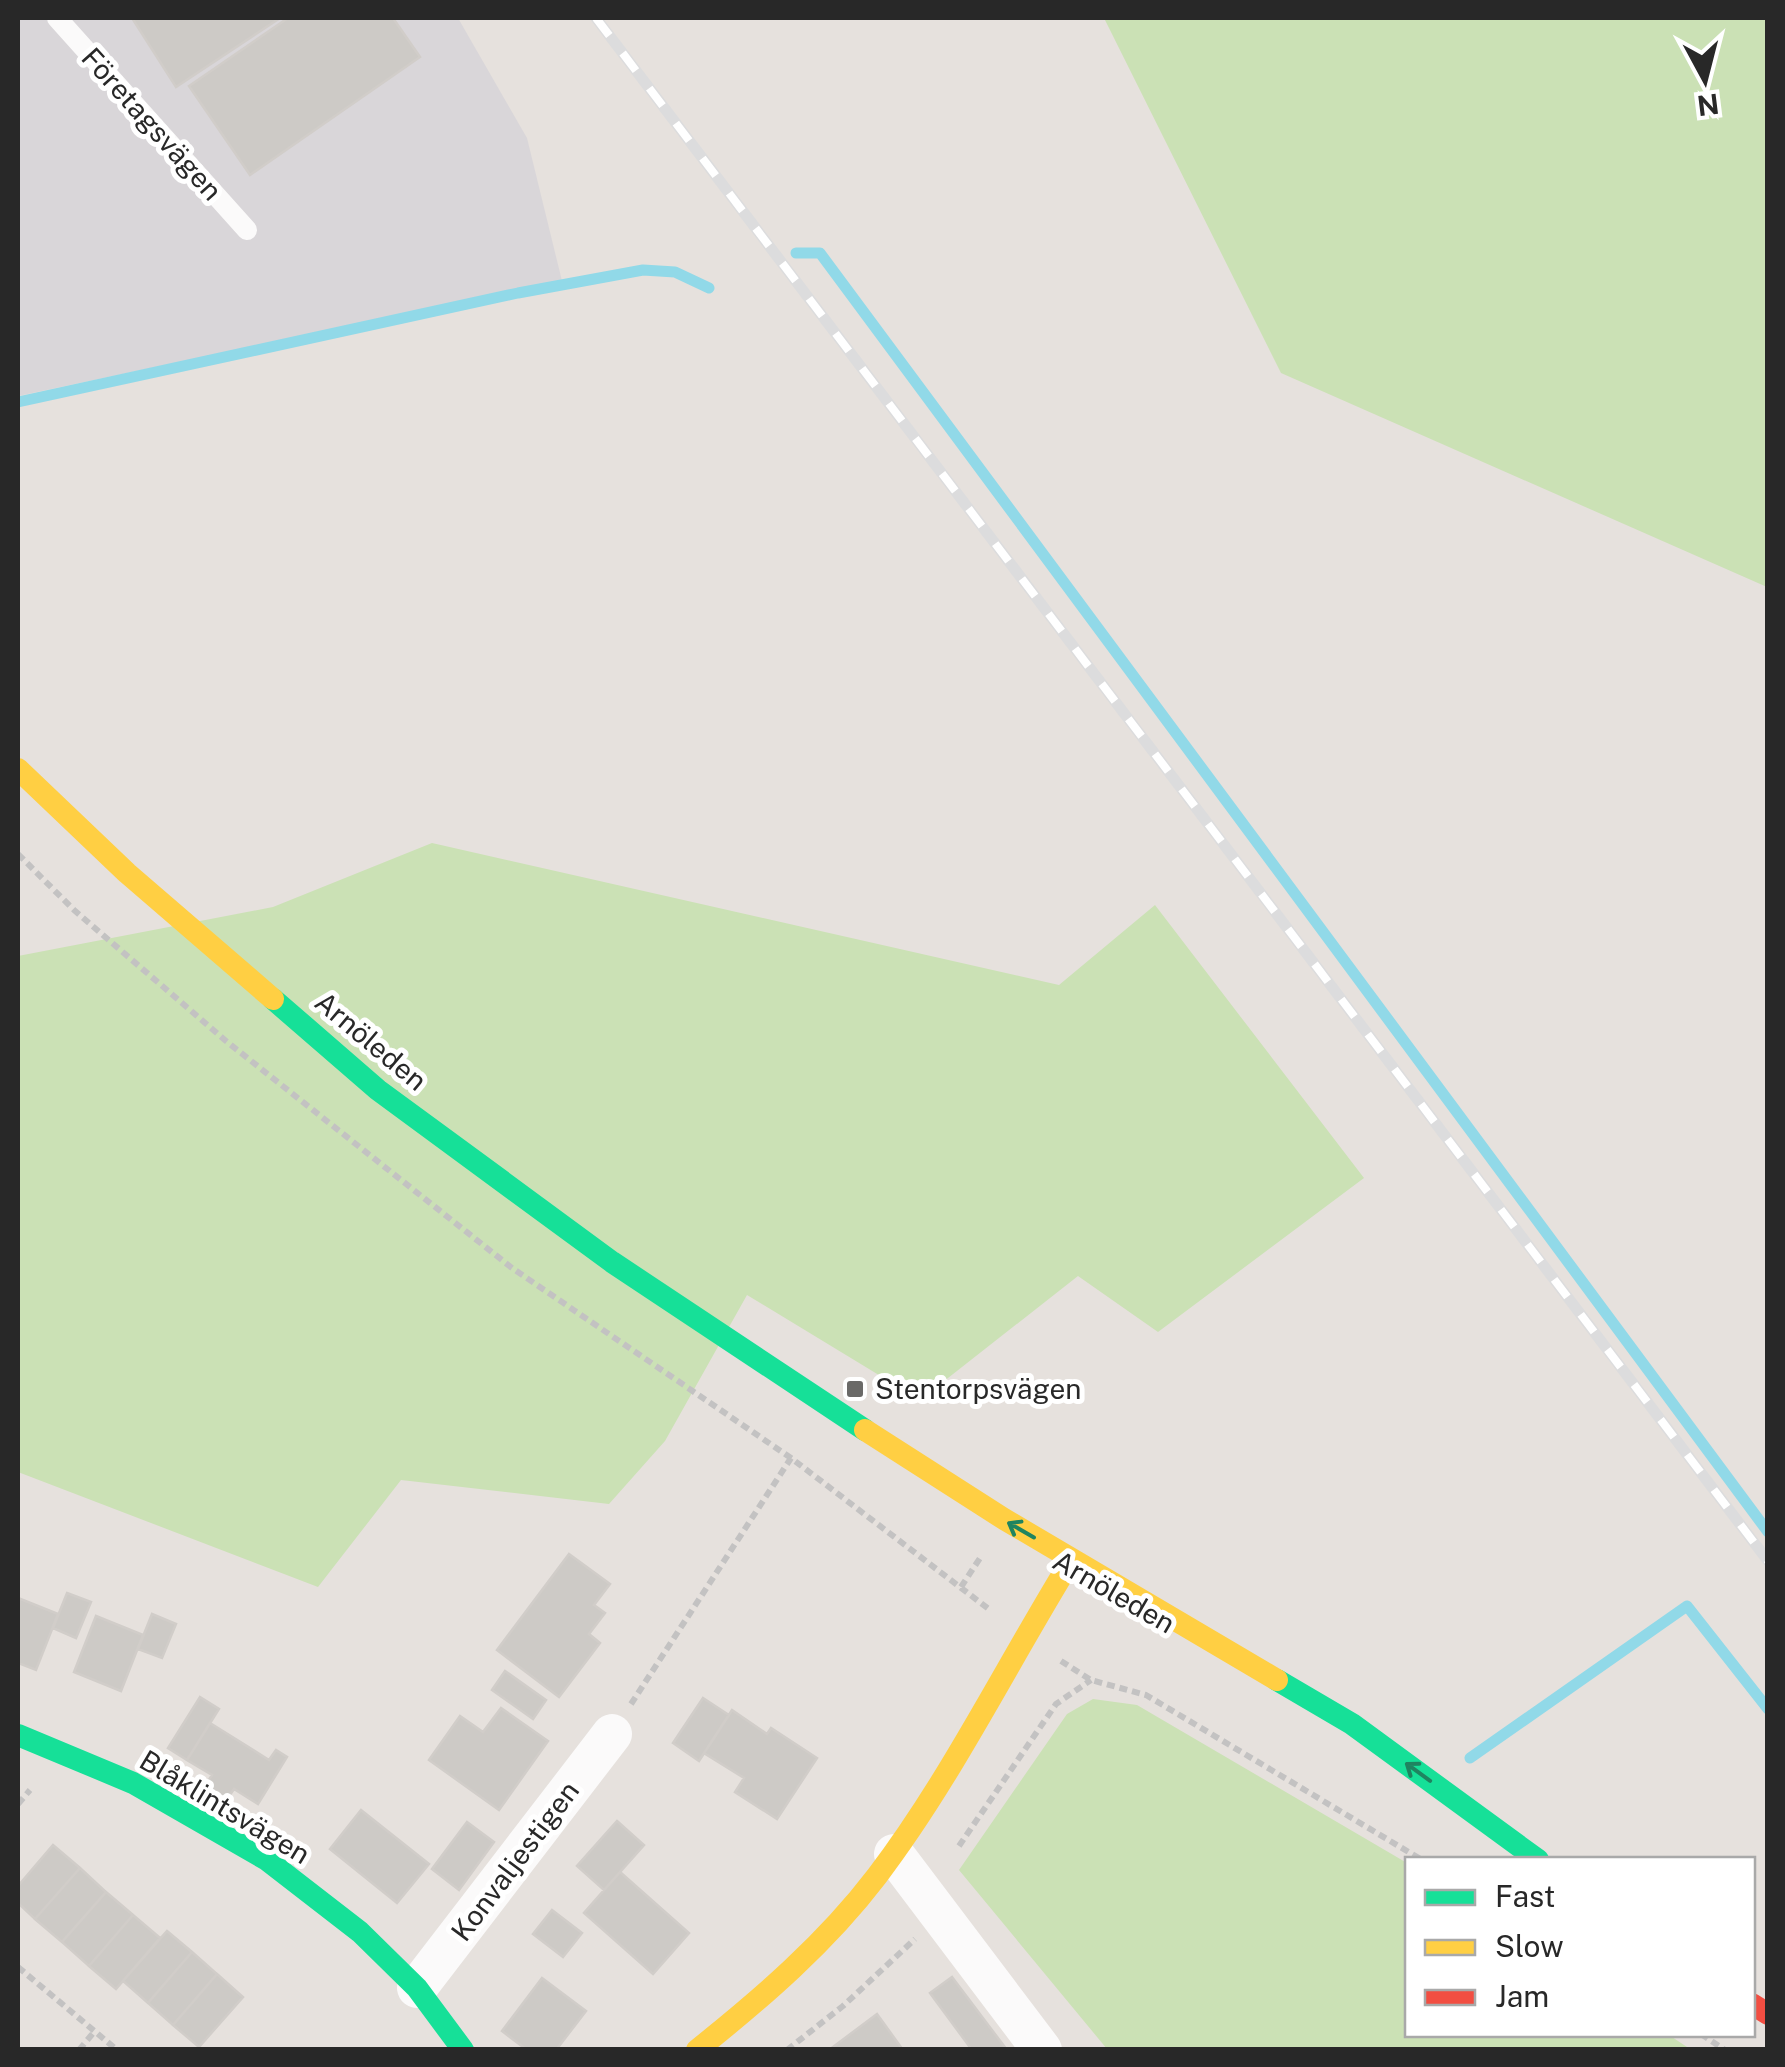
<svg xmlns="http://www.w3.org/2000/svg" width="1785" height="2067" viewBox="0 0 1785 2067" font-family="'Public Sans',sans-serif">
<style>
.industrial{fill:#d9d6d9}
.green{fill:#cbe1b5}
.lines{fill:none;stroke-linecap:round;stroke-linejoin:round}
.stream{stroke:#91d9e8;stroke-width:11}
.building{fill:#cdcac6;stroke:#d1cdc9;stroke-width:2.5}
.path{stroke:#c3c2c2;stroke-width:6;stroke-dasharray:8 5;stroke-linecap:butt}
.lane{stroke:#fbfafa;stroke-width:20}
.street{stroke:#fbfafa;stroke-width:40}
.fast{stroke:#16e098;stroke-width:22}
.slow{stroke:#ffcf43;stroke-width:22}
.jam{stroke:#f24e42;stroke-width:22}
.rail-casing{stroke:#dcdcdd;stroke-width:11}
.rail{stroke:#fff;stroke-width:8;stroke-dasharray:22;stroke-linecap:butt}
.oneway{stroke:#1f8460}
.poi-dot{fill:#6a6967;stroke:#fff;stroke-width:4}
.labels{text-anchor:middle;stroke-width:10;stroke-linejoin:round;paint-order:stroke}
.street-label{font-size:28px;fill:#282828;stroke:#fff}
.poi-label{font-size:28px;fill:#282828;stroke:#fff;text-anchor:start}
</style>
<rect width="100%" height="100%" fill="#e6e1dd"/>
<!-- industrial -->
<path class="industrial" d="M18 18H458L527 138 562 281 18 396Z"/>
<!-- green -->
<path class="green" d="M1104 18H1767V587L1281 373Z
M432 843 1059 985 1155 905 1364 1178 1158 1332 1078 1276 920 1400 747 1295 665 1441 609 1504 401 1480 318 1587 18 1472V956L273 907Z
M1093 1699 1137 1705 1407 1863 1408 2034 1669 2035 1690 2049H1107L959 1870 1067 1714Z"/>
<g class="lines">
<!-- stream -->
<path class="stream" d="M796 253H820L1768 1532
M18 402 518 293 643 270 675 272 709 288
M1470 1758 1687 1606 1768 1709"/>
</g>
<!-- building -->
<path class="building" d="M132 18H280L176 87Z
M288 18H393L420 57 250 175 189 86Z
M569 1554 610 1584 594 1605 605 1613 589 1634 600 1643 559 1697 497 1650Z
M67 1593 91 1602 76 1638 53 1628Z
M18 1598 58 1614 36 1670 18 1663Z
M152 1614 176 1624 162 1658 138 1649Z
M96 1616 143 1635 121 1691 74 1672Z
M505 1671 546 1700 533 1719 492 1690Z
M200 1697 219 1709 187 1760 168 1748Z
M703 1698 729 1715 699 1761 673 1743Z
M501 1708 548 1741 499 1810 429 1760 460 1716 483 1732Z
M732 1710 767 1734 771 1728 817 1758 777 1819 735 1792 744 1778 704 1753Z
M210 1723 269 1760 276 1750 287 1757 258 1804 234 1789 227 1799 205 1786 212 1775 187 1760Z
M361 1810 429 1864 397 1903 330 1849Z
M617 1821 644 1845 604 1890 577 1866Z
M467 1822 494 1842 459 1890 432 1869Z
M53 1845 80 1868 35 1919 18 1903V1886Z
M80 1868 106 1892 62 1942 35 1919Z
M620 1872 689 1933 653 1974 584 1913Z
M106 1892 133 1915 89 1966 62 1942Z
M552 1910 582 1933 563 1957 533 1934Z
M133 1915 160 1938 116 1989 89 1966Z
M167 1931 192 1952 148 2003 123 1981Z
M192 1952 217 1974 173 2025 148 2003Z
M217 1974 243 1997 199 2047 173 2025Z
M952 1977 1007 2050H972L930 1993Z
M542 1978 586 2011 556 2050H527L502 2031Z
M877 2014 903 2050H829Z"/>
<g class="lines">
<!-- path -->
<path class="path" d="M18 854 74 910 226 1041 512 1268 791 1458 990 1610
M961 1587 982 1555
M1061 1661 1091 1680 1146 1695 1422 1860
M631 1704 791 1458
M18 1804 30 1790
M959 1846 1056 1704 1091 1680
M18 1967 117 2050
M1701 2034 1725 2050
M79 2050 94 2032
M787 2050 843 2006 915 1939"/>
<!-- lane -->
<path class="lane" d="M57 18 247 230"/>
<!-- street -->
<path class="street" d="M894 1854 1042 2050
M417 1988 612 1734"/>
<!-- fast -->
<path class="fast" d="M273 999 378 1090 612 1262 865 1430
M1277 1680 1352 1724 1538 1860
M18 1735 133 1783 267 1860 360 1932 417 1988 463 2050"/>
<!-- slow -->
<path class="slow" d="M18 769 127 873 273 999
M865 1430 1004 1519 1277 1680
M697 2050C762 1998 826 1943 877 1876 952 1777 1007 1664 1072 1559"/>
<!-- jam -->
<path class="jam" d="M1752 2004 1768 2014"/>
<defs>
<path id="rail" d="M596 18 1768 1561"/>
</defs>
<!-- rail casing -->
<use href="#rail" class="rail-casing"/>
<!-- rail -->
<use href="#rail" class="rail"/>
</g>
<!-- one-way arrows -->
<defs><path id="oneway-shaft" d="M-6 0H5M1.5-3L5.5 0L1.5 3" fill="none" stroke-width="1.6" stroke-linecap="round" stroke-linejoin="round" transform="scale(2.5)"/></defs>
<g class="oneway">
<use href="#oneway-shaft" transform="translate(1021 1530) rotate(-150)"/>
<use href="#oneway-shaft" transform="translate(1418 1772) rotate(-144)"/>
</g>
<!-- markers -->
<rect class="poi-dot" x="845" y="1379" width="20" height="20" rx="5"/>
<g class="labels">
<!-- street labels -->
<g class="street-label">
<text transform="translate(152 124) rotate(48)" y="10">Företagsvägen</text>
<text transform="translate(371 1041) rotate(40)" y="10">Arnöleden</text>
<text transform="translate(1114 1592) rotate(30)" y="10">Arnöleden</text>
<text transform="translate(225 1807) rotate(31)" y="10">Blåklintsvägen</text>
<text transform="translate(515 1861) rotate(-53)" y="10">Konvaljestigen</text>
</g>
<!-- poi labels -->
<g class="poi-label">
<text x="875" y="1399">Stentorpsvägen</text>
</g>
</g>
<!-- border -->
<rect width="1785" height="2067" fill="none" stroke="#282828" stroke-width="40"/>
<!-- legend -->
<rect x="1405" y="1857" width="350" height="180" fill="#ffffff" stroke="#a9a9a9" stroke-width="2.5"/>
<rect x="1425" y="1890" width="50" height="15" fill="#16e098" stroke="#a9a9a9" stroke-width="2.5"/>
<text x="1495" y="1907" font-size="30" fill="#282828">Fast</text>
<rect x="1425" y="1940" width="50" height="15" fill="#ffcf43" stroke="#a9a9a9" stroke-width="2.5"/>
<text x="1495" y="1957" font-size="30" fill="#282828">Slow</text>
<rect x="1425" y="1990" width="50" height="15" fill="#f24e42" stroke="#a9a9a9" stroke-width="2.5"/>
<text x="1495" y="2007" font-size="30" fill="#282828">Jam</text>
<!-- north arrow -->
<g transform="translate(1705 80) rotate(173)" stroke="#ffffff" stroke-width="8" paint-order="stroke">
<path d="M0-8L18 38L0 25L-18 38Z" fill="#282828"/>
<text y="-15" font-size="28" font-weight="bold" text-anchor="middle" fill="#282828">N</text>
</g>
</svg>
